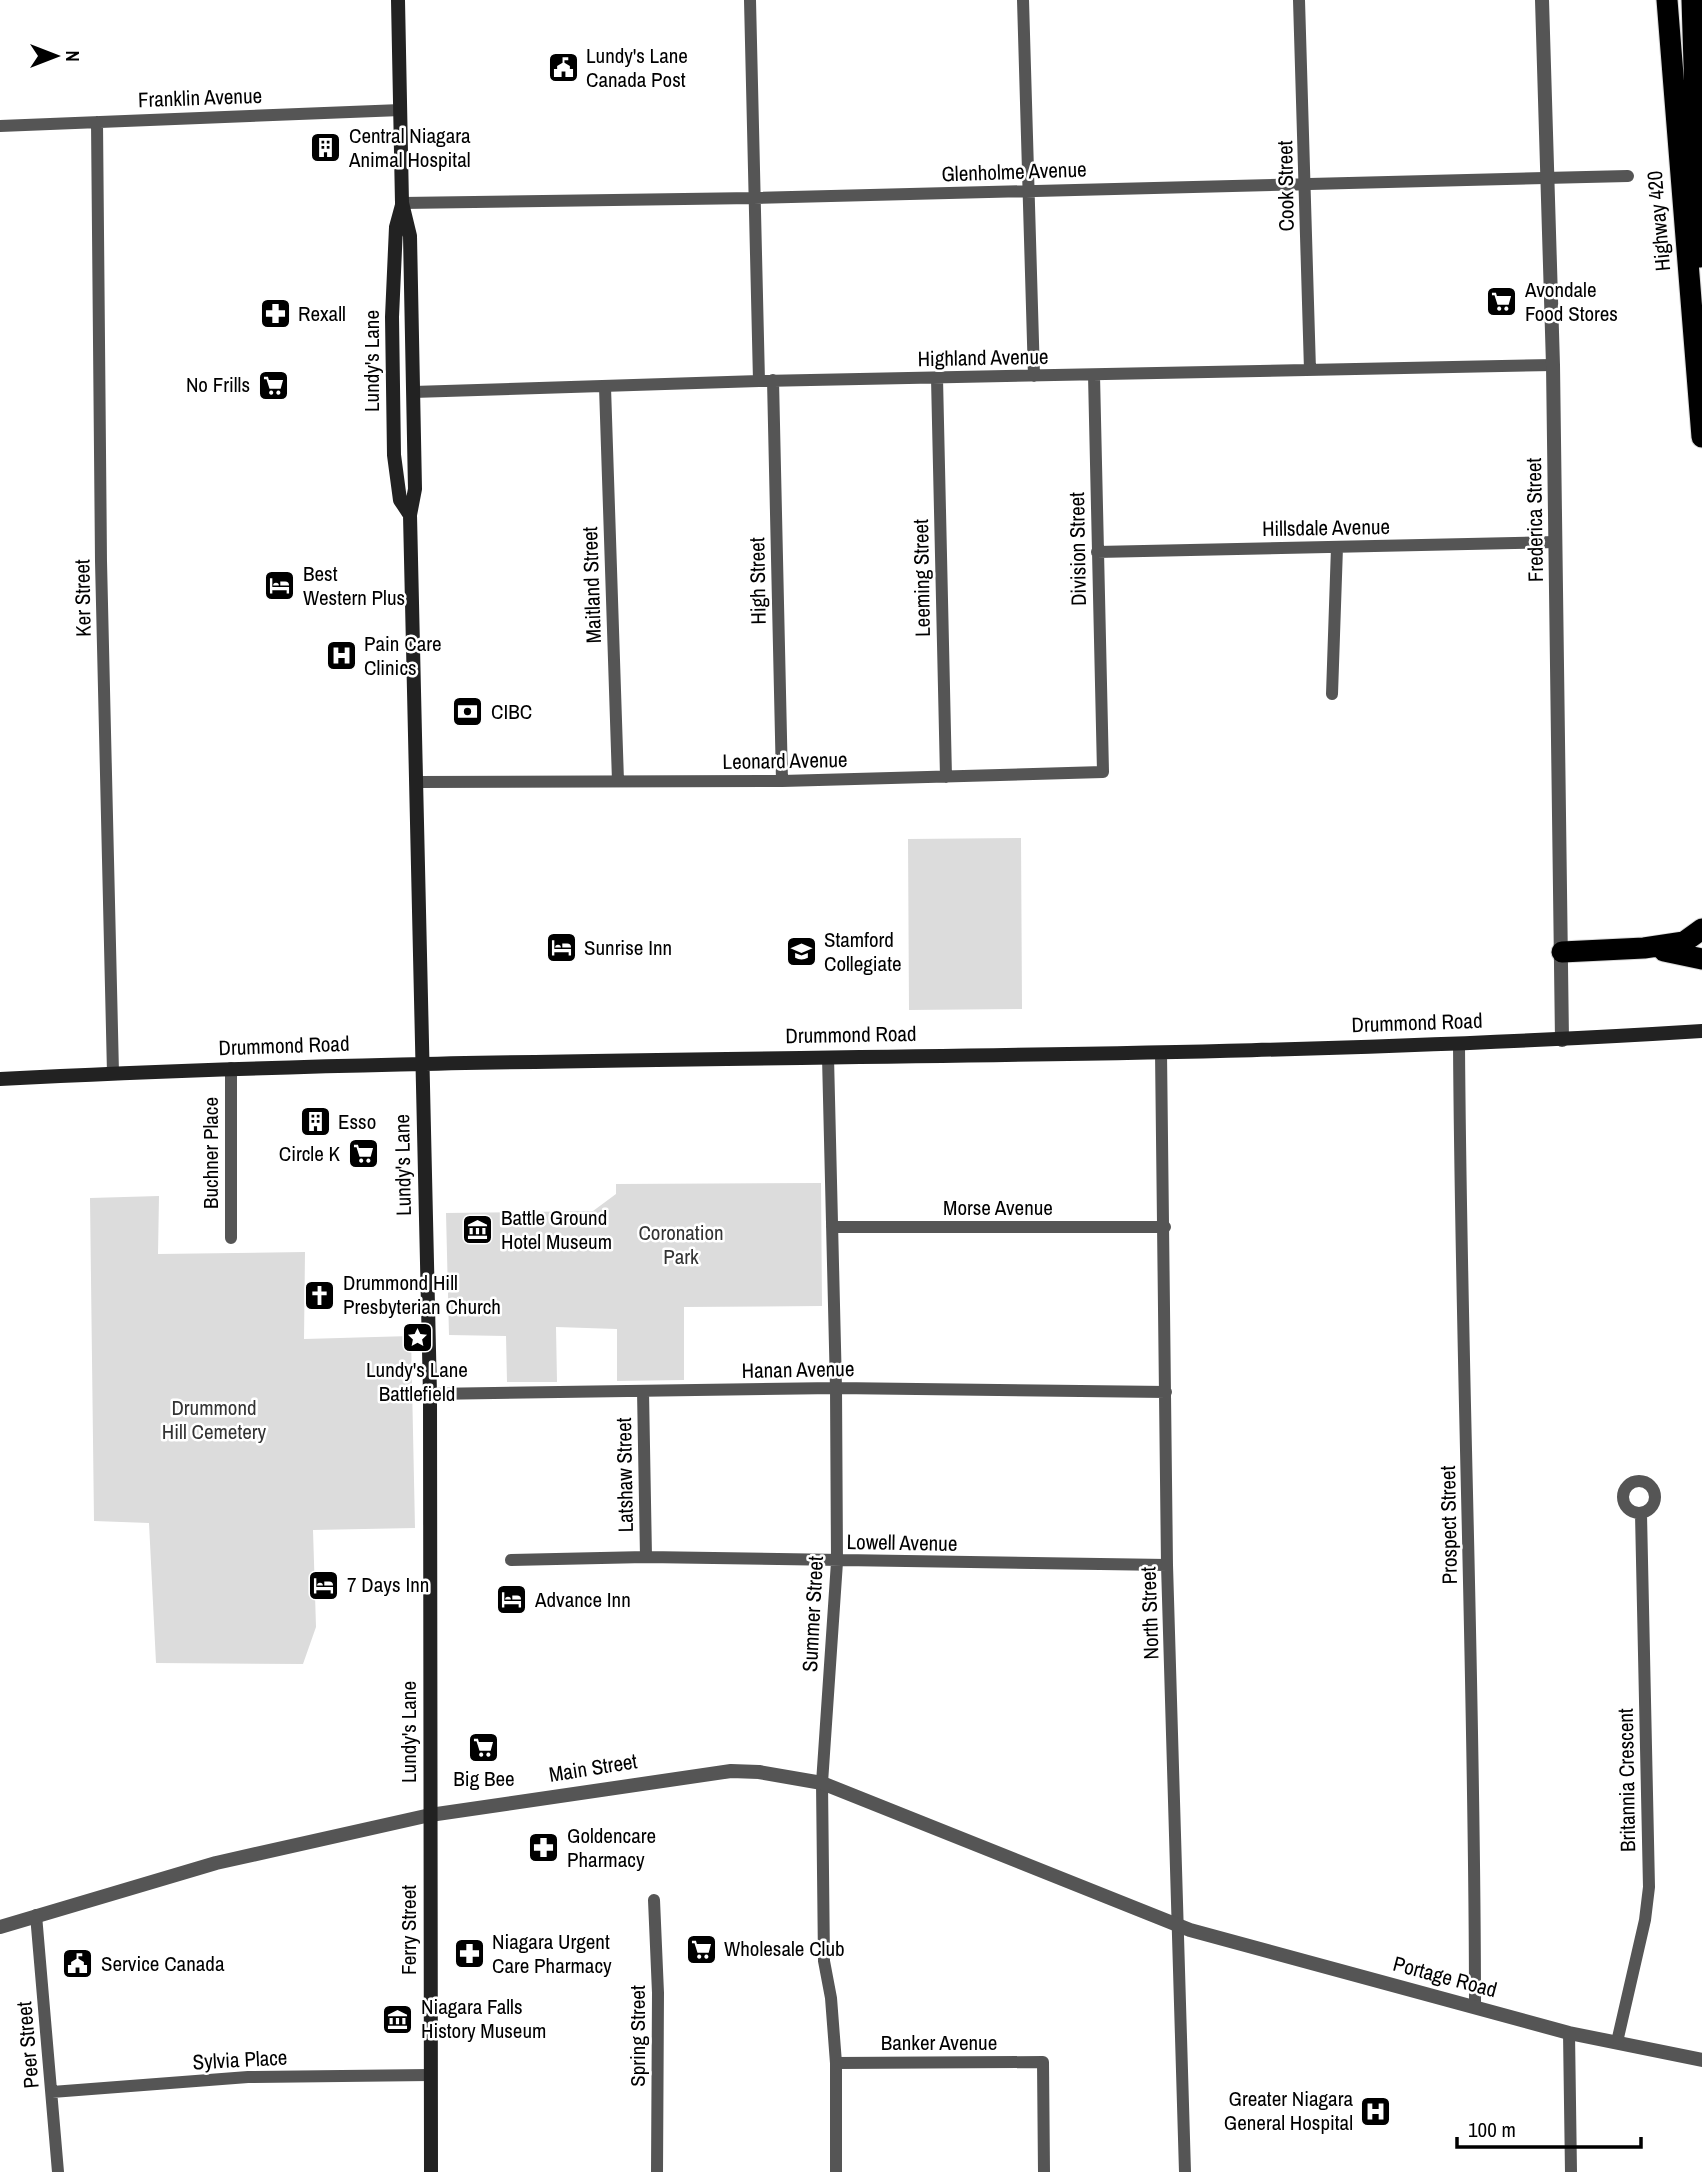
<svg xmlns="http://www.w3.org/2000/svg" width="1702" height="2172" viewBox="0 0 1702 2172" font-family="'Archivo Narrow',sans-serif">
<style>
.green{fill:#dcdcdc}
.lines{fill:none;stroke-linecap:round;stroke-linejoin:round}
.motorway-casing{stroke:#dbdbdb;stroke-width:23}
.minor{stroke:#555;stroke-width:12}
.tertiary{stroke:#555;stroke-width:14}
.secondary{stroke:#222;stroke-width:14}
.motorway{stroke:#000;stroke-width:21}
.labels{text-anchor:middle;stroke-width:5;stroke-linejoin:round;paint-order:stroke}
.poi-label{font-size:21px;fill:#000;stroke:#fff;text-anchor:start}
.street-label{font-size:21px;fill:#000;stroke:#fff}
.park-label{font-size:21px;fill:#333;stroke:#fff}
</style>
<rect width="100%" height="100%" fill="#fff"/>
<!-- green -->
<path class="green" d="M1021 838 1022 1009 909 1010 908 839Z
M821 1183 822 1306 684 1307V1380L617 1381V1329L556 1327 557 1382H507L506 1336 449 1335 446 1213 593 1211 616 1194V1184Z
M159 1196 158 1254 305 1252 304 1339 411 1336 415 1528 313 1530 316 1627 303 1664 156 1663 149 1523 94 1521 90 1198Z"/>
<g class="lines">
<defs>
<path id="motorway" d="M1667 0 1702 437
M1692 0 1700 257
M1664 951 1702 959
M1562 952 1644 948 1684 942 1702 929"/>
</defs>
<!-- motorway casing -->
<use href="#motorway" class="motorway-casing"/>
<!-- minor -->
<path class="minor" d="M750 0 759 381
M1023 0 1034 376
M1299 0 1310 370
M97 122 101 561 113 1073
M0 126 401 110
M402 203 754 198 1628 176
M937 378 946 777
M773 380 782 781
M605 387 618 781
M413 392 759 381 1553 365
M1097 552 1556 542
M1332 694 1337 547
M417 782 782 781 1103 772 1094 375
M1459 1043C1461 1364 1475 1686 1475 2007
M1161 1052 1167 1565 1185 2172
M828 1057 836 1388 837 1562 822 1783 824 1961 831 1998 836 2063V2172
M231 1068V1238
M832 1227H1165
M643 1391 646 1557
M430 1394 836 1388 1166 1392
M1623 1497a16 16 0 1 1 32 0a16 16 0 1 1-32 0Z
M511 1560 646 1557 1167 1565
M654 1900 658 1993 657 2172
M36 1915 58 2172
M1569 2033 1571 2172
M1617 2042 1645 1920 1649 1887 1641 1514
M836 2063 1043 2062 1044 2172
M52 2092 248 2077 430 2075"/>
<!-- tertiary -->
<path class="tertiary" d="M1542 0 1553 365 1562 1040
M0 1927 216 1863 430 1815 731 1771 759 1772 822 1783 1190 1930 1569 2033 1702 2060"/>
<!-- secondary -->
<path class="secondary" d="M398 0 402 203 410 236 415 489 410 515 430 1394 431 2172
M402 205 396 227 392 317 394 455 400 500 410 515
M0 1079C567 1049 1135 1067 1702 1031"/>
<!-- motorway -->
<use href="#motorway" class="motorway"/>
</g>
<!-- icons -->
<defs>
<symbol id="civic-square" viewBox="-11 -11 22 22"><rect x="-9" y="-9" width="18" height="18" rx="4" fill="#000" stroke="#fff"/><path d="M-.6-6.5H3V-4.5H.6V-3L4-1V1h2V6H-6V1h2V-1L-.6-3ZM-1.2 2.5V6h2.4V2.5Z" fill="#fff"/></symbol>
<symbol id="building-square" viewBox="-11 -11 22 22"><rect x="-9" y="-9" width="18" height="18" rx="4" fill="#000" stroke="#fff"/><path d="M-4-6H4V6H1V3H-1V6H-4ZM-2.5-4.3h1.7v1.8h-1.7ZM.8-4.3h1.7v1.8H.8ZM-2.5-1h1.7V.8h-1.7ZM.8-1h1.7V.8H.8Z" fill="#fff"/></symbol>
<symbol id="supermarket-square" viewBox="-11 -11 22 22"><rect x="-9" y="-9" width="18" height="18" rx="4" fill="#000" stroke="#fff"/><path d="M-6-5.5h2.5l.6 2H6L4.5 2H-2.5L-4.4-4H-6ZM-1.5 3.2a1.3 1.3 0 1 0 .1 0ZM3 3.2a1.3 1.3 0 1 0 .1 0Z" fill="#fff"/></symbol>
<symbol id="pharmacy-square" viewBox="-11 -11 22 22"><rect x="-9" y="-9" width="18" height="18" rx="4" fill="#000" stroke="#fff"/><path d="M-2-6h4v4h4v4h-4v4h-4v-4h-4v-4h4Z" fill="#fff"/></symbol>
<symbol id="hotel-square" viewBox="-11 -11 22 22"><rect x="-9" y="-9" width="18" height="18" rx="4" fill="#000" stroke="#fff"/><path d="M-6-4.5h1.5V1H6V5H4.5V3h-9V5H-6ZM-4 0a1.8 1.8 0 1 1 3.6 0ZM.5 0V-2.5h3Q6-2.5 6 0Z" fill="#fff"/></symbol>
<symbol id="hospital-square" viewBox="-11 -11 22 22"><rect x="-9" y="-9" width="18" height="18" rx="4" fill="#000" stroke="#fff"/><path d="M-5-5h3v3.5h4V-5h3V5h-3V1.5h-4V5h-3Z" fill="#fff"/></symbol>
<symbol id="bank-square" viewBox="-11 -11 22 22"><rect x="-9" y="-9" width="18" height="18" rx="4" fill="#000" stroke="#fff"/><path d="M-6-4H6V4H-6ZM0-2.3a2.3 2.3 0 1 0 0 4.6a2.3 2.3 0 1 0 0-4.6Z" fill="#fff"/></symbol>
<symbol id="school-square" viewBox="-11 -11 22 22"><rect x="-9" y="-9" width="18" height="18" rx="4" fill="#000" stroke="#fff"/><path d="M0-5L7-2L0 1L-7-2ZM-4 1L0 2.5L4 1V4Q0 6-4 4Z" fill="#fff"/></symbol>
<symbol id="museum-square" viewBox="-11 -11 22 22"><rect x="-9" y="-9" width="18" height="18" rx="4" fill="#000" stroke="#fff"/><path d="M0-6L6-3V-2H-6V-3ZM-5-1h2V3h-2ZM-1-1h2V3h-2ZM3-1h2V3H3ZM-6 4H6V6H-6Z" fill="#fff"/></symbol>
<symbol id="church-square" viewBox="-11 -11 22 22"><rect x="-9" y="-9" width="18" height="18" rx="4" fill="#000" stroke="#fff"/><path d="M-1.2-6h2.4v3.5h3.3v2.4h-3.3V6h-2.4V-.1h-3.3v-2.4h3.3Z" fill="#fff"/></symbol>
<symbol id="sight-square" viewBox="-11 -11 22 22"><rect x="-9" y="-9" width="18" height="18" rx="4" fill="#000" stroke="#fff"/><path d="M0-6L1.8-2.2L6-1.7L2.9 1.2L3.7 5.4L0 3.3L-3.7 5.4L-2.9 1.2L-6-1.7L-1.8-2.2Z" fill="#fff"/></symbol>
</defs>
<g fill-rule="evenodd">
<use href="#civic-square" x="546" y="50" width="35" height="35"/>
<use href="#building-square" x="308" y="130" width="35" height="35"/>
<use href="#supermarket-square" x="1484" y="284" width="35" height="35"/>
<use href="#pharmacy-square" x="258" y="296" width="35" height="35"/>
<use href="#supermarket-square" x="256" y="368" width="35" height="35"/>
<use href="#hotel-square" x="262" y="568" width="35" height="35"/>
<use href="#hospital-square" x="324" y="638" width="35" height="35"/>
<use href="#bank-square" x="450" y="694" width="35" height="35"/>
<use href="#hotel-square" x="544" y="930" width="35" height="35"/>
<use href="#school-square" x="784" y="934" width="35" height="35"/>
<use href="#building-square" x="298" y="1104" width="35" height="35"/>
<use href="#supermarket-square" x="346" y="1136" width="35" height="35"/>
<use href="#museum-square" x="460" y="1212" width="35" height="35"/>
<use href="#church-square" x="302" y="1278" width="35" height="35"/>
<use href="#sight-square" x="400" y="1320" width="35" height="35"/>
<use href="#hotel-square" x="306" y="1568" width="35" height="35"/>
<use href="#hotel-square" x="494" y="1582" width="35" height="35"/>
<use href="#supermarket-square" x="466" y="1730" width="35" height="35"/>
<use href="#pharmacy-square" x="526" y="1830" width="35" height="35"/>
<use href="#supermarket-square" x="684" y="1932" width="35" height="35"/>
<use href="#pharmacy-square" x="452" y="1936" width="35" height="35"/>
<use href="#civic-square" x="60" y="1946" width="35" height="35"/>
<use href="#museum-square" x="380" y="2002" width="35" height="35"/>
<use href="#hospital-square" x="1358" y="2094" width="35" height="35"/>
</g>
<g class="labels">
<!-- poi labels -->
<g class="poi-label">
<text x="586" y="63">Lundy's Lane<tspan x="586" dy="24">Canada Post</tspan></text>
<text x="349" y="143">Central Niagara<tspan x="349" dy="24">Animal Hospital</tspan></text>
<text x="1525" y="297">Avondale<tspan x="1525" dy="24">Food Stores</tspan></text>
<text x="298" y="321">Rexall</text>
<text x="250" y="392" text-anchor="end">No Frills</text>
<text x="303" y="581">Best<tspan x="303" dy="24">Western Plus</tspan></text>
<text x="364" y="651">Pain Care<tspan x="364" dy="24">Clinics</tspan></text>
<text x="491" y="719">CIBC</text>
<text x="824" y="947">Stamford<tspan x="824" dy="24">Collegiate</tspan></text>
<text x="584" y="955">Sunrise Inn</text>
<text x="338" y="1129">Esso</text>
<text x="340" y="1161" text-anchor="end">Circle K</text>
<text x="501" y="1225">Battle Ground<tspan x="501" dy="24">Hotel Museum</tspan></text>
<text x="343" y="1290">Drummond Hill<tspan x="343" dy="24">Presbyterian Church</tspan></text>
<text x="417" y="1377" text-anchor="middle">Lundy's Lane<tspan x="417" dy="24">Battlefield</tspan></text>
<text x="347" y="1592">7 Days Inn</text>
<text x="535" y="1607">Advance Inn</text>
<text x="484" y="1786" text-anchor="middle">Big Bee</text>
<text x="567" y="1843">Goldencare<tspan x="567" dy="24">Pharmacy</tspan></text>
<text x="492" y="1949">Niagara Urgent<tspan x="492" dy="24">Care Pharmacy</tspan></text>
<text x="724" y="1956">Wholesale Club</text>
<text x="101" y="1971">Service Canada</text>
<text x="421" y="2014">Niagara Falls<tspan x="421" dy="24">History Museum</tspan></text>
<text x="1353" y="2106" text-anchor="end">Greater Niagara<tspan x="1353" dy="24">General Hospital</tspan></text>
</g>
<!-- street labels -->
<g class="street-label">
<text transform="translate(200 98) rotate(-2)" y="7">Franklin Avenue</text>
<text transform="translate(1014 172) rotate(-2)" y="7">Glenholme Avenue</text>
<text transform="translate(1286 186) rotate(-91)" y="7">Cook Street</text>
<text transform="translate(1659 221) rotate(-95)" y="7">Highway 420</text>
<text transform="translate(983 358) rotate(-1)" y="7">Highland Avenue</text>
<text transform="translate(372 361) rotate(-90)" y="7">Lundy's Lane</text>
<text transform="translate(1535 520) rotate(-91)" y="7">Frederica Street</text>
<text transform="translate(1326 528) rotate(-1)" y="7">Hillsdale Avenue</text>
<text transform="translate(1078 549) rotate(-91)" y="7">Division Street</text>
<text transform="translate(922 578) rotate(-91)" y="7">Leeming Street</text>
<text transform="translate(758 581) rotate(-91)" y="7">High Street</text>
<text transform="translate(592 585) rotate(-92)" y="7">Maitland Street</text>
<text transform="translate(83 598) rotate(-91)" y="7">Ker Street</text>
<text transform="translate(785 761) rotate(-1)" y="7">Leonard Avenue</text>
<text transform="translate(1417 1023) rotate(-2)" y="7">Drummond Road</text>
<text transform="translate(851 1035) rotate(-1)" y="7">Drummond Road</text>
<text transform="translate(284 1046) rotate(-2)" y="7">Drummond Road</text>
<text transform="translate(211 1153) rotate(-90)" y="7">Buchner Place</text>
<text transform="translate(403 1165) rotate(-91)" y="7">Lundy's Lane</text>
<text x="998" y="1215">Morse Avenue</text>
<text transform="translate(798 1370) rotate(-1)" y="7">Hanan Avenue</text>
<text transform="translate(625 1475) rotate(-91)" y="7">Latshaw Street</text>
<text transform="translate(1449 1525) rotate(-91)" y="7">Prospect Street</text>
<text transform="translate(902 1543) rotate(1)" y="7">Lowell Avenue</text>
<text transform="translate(1150 1613) rotate(-92)" y="7">North Street</text>
<text transform="translate(813 1614) rotate(-87)" y="7">Summer Street</text>
<text transform="translate(409 1732) rotate(-90)" y="7">Lundy's Lane</text>
<text transform="translate(593 1768) rotate(-9)" y="7">Main Street</text>
<text transform="translate(1627 1780) rotate(-91)" y="7">Britannia Crescent</text>
<text transform="translate(409 1930) rotate(-90)" y="7">Ferry Street</text>
<text transform="translate(1445 1977) rotate(15)" y="7">Portage Road</text>
<text transform="translate(638 2036) rotate(-90)" y="7">Spring Street</text>
<text x="939" y="2050">Banker Avenue</text>
<text transform="translate(28 2045) rotate(-95)" y="7">Peer Street</text>
<text transform="translate(240 2060) rotate(-3)" y="7">Sylvia Place</text>
</g>
<!-- park labels -->
<g class="park-label">
<text x="681" y="1240">Coronation<tspan x="681" dy="24">Park</tspan></text>
<text x="214" y="1415">Drummond<tspan x="214" dy="24">Hill Cemetery</tspan></text>
</g>
</g>
<!-- north arrow -->
<g transform="translate(56 56) rotate(90)" stroke="#ffffff" stroke-width="5" paint-order="stroke">
<path d="M0-5L12 26L0 18L-12 26Z" fill="#000000"/>
<text y="-10" font-size="19" font-weight="bold" text-anchor="middle" fill="#000000">N</text>
</g>
<!-- scale -->
<path d="M1457 2137v10h184v-10" fill="none" stroke="#000000" stroke-width="3.5"/>
<text x="1468" y="2137" font-size="21" fill="#000000" stroke="#ffffff" stroke-width="5" paint-order="stroke">100 m</text>
</svg>
